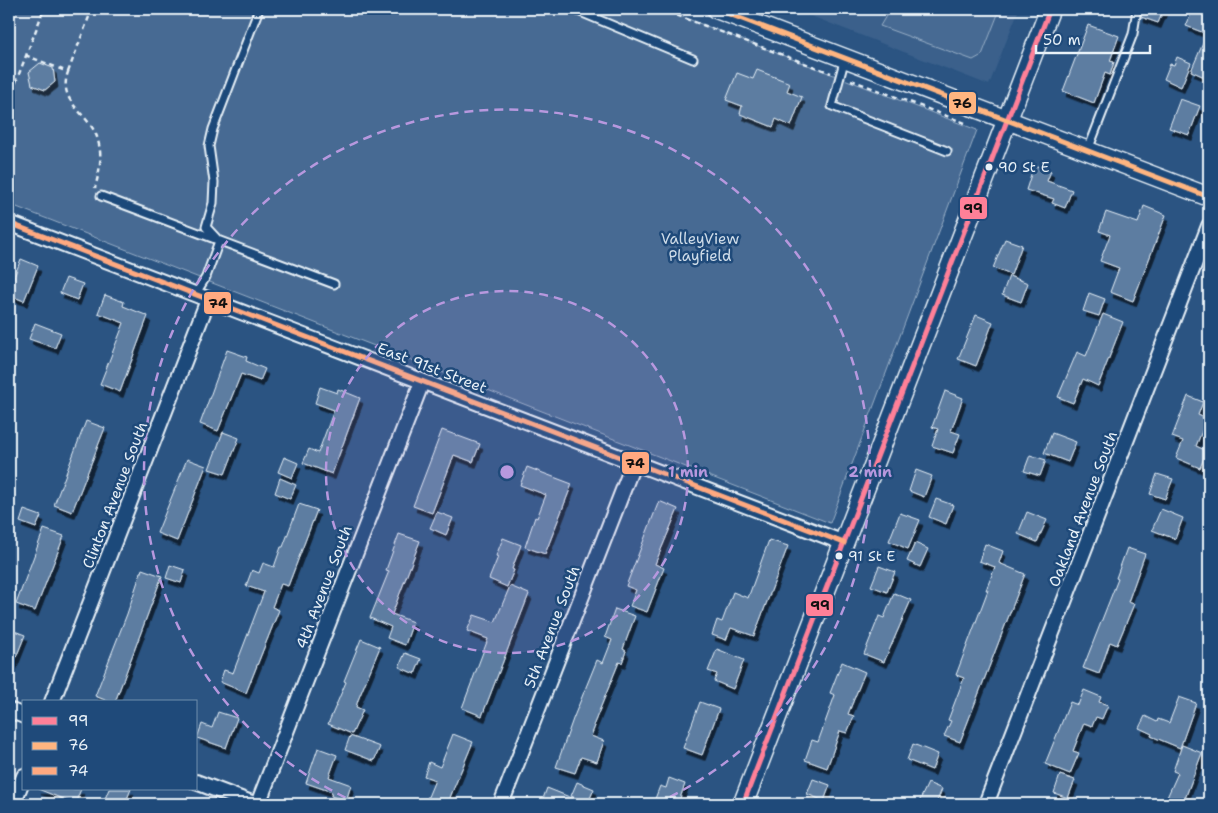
<svg xmlns="http://www.w3.org/2000/svg" width="1218" height="813" viewBox="0 0 1218 813" font-family="'Shantell Sans',sans-serif">
<style>
.built{fill:#3a608b}
.green{fill:#476b93;stroke:#98aec6}
.building{fill:#5d7da1;stroke:#e8f1f8;filter:url(#shadow)}
.lines{fill:none;stroke-linecap:round;stroke-linejoin:round}
.service-casing{stroke:#e8f1f8;stroke-width:11}
.minor-casing{stroke:#e8f1f8;stroke-width:18}
.tertiary-casing{stroke:#e8f1f8;stroke-width:21}
.secondary-casing{stroke:#e8f1f8;stroke-width:22}
.path{stroke:#e8f1f8;stroke-width:2.5;stroke-dasharray:5 4;stroke-linecap:butt}
.service{stroke:#1f4a7a;stroke-width:7}
.minor{stroke:#1f4a7a;stroke-width:14}
.tertiary{stroke:#1f4a7a;stroke-width:18}
.secondary{stroke:#1f4a7a;stroke-width:19}
.bus-1-casing{stroke:#1f4a7a;stroke-width:9}
.bus-2-casing{stroke:#1f4a7a;stroke-width:9}
.bus-3-casing{stroke:#1f4a7a;stroke-width:9}
.bus-1{stroke:#ff8098;stroke-width:5}
.bus-2{stroke:#ffb580;stroke-width:5}
.bus-3{stroke:#ffa980;stroke-width:5}
.ring{fill:none;stroke:#b798de;stroke-width:2.5;stroke-dasharray:9 6}
.bus-dot{fill:#e8f1f8;stroke:#1f4a7a;stroke-width:2}
.labels{text-anchor:middle;stroke-width:5;stroke-linejoin:round;paint-order:stroke}
.bus-label{font-size:14px;fill:#e8f1f8;stroke:#1f4a7a;text-anchor:start}
.park-label{font-size:15px;fill:#d0dde9;stroke:#1f4a7a}
.street-label{font-size:15px;fill:#e8f1f8;stroke:#1f4a7a}
.centre{fill:#b798de;stroke:#1f4a7a;stroke-width:2.5}
.ring-label{font-size:15px;text-anchor:middle;font-weight:bold;fill:#b798de;stroke:#1f4a7a;stroke-width:5;stroke-linejoin:round;paint-order:stroke}
.line-badge{stroke:#1f4a7a;stroke-width:2}
.pale-badge-label{font-size:14px;text-anchor:middle;font-weight:bold;fill:#111}
</style>
<defs>
<filter id="shadow"><feDropShadow dx="3" dy="5.5" stdDeviation="0" flood-color="#0009"/></filter>
</defs>
<rect width="100%" height="100%" fill="#2b5482"/>
<filter id="ink" filterUnits="userSpaceOnUse"><feTurbulence type="fractalNoise" baseFrequency=".02" numOctaves="2"/><feDisplacementMap in="SourceGraphic" scale="10" xChannelSelector="R" yChannelSelector="G"/><feConvolveMatrix kernelMatrix="1 2 1 2 8 2 1 2 1" color-interpolation-filters="sRGB"/></filter>
<g filter="url(#ink)">
<!-- built -->
<path class="built" d="M793 9H1019L989 85Z"/>
<!-- green -->
<path class="green" d="M9 9H662L977 130 830 523 9 204Z
M890 9H1000L982 55 973 60 880 26Z"/>
<!-- building -->
<path class="building" d="M1142 9H1164L1158 23 1141 17Z
M1193 9H1209V79L1191 71 1207 34 1186 26Z
M1088 25 1119 36 1110 61 1114 62 1110 75 1105 73 1094 103 1063 91Z
M1177 57 1191 63 1181 87 1164 79 1170 64 1174 65Z
M40 63 53 68 55 82 45 90 32 85 29 72Z
M757 70 790 83 787 91 802 97 791 126 776 119 773 127 740 114 742 106 726 100 737 73 753 79Z
M1180 99 1200 106 1189 135 1169 128Z
M1034 165 1051 171 1047 181 1072 190 1065 208 1052 203 1054 199 1026 190Z
M1144 206 1166 215 1133 301 1110 292 1119 268 1100 261 1110 235 1099 231 1106 212 1138 223Z
M1005 239 1022 245 1011 275 993 268Z
M21 259 38 266 24 301 9 295V290Z
M1009 276 1028 283 1021 302 1002 295Z
M66 278 83 284 77 300 60 293Z
M1089 293 1105 299 1099 316 1083 311Z
M105 295 124 302 123 306 148 316 120 392 100 384 124 323 98 313Z
M1103 314 1123 322 1098 386 1083 379 1073 403 1058 397 1077 352 1086 356Z
M976 315 993 322 976 366 958 359Z
M35 323 61 333 55 348 29 339Z
M227 350 247 357 246 361 265 369 260 381 241 374 218 431 200 424Z
M320 387 337 393 338 389 360 398 332 474 303 463 309 449 318 453 334 410 315 403Z
M945 391 963 398 951 431 960 434 953 453 932 446 938 429 932 427Z
M1188 396 1203 402 1198 415 1207 419 1196 446 1207 451 1200 468 1176 458 1183 441 1172 437Z
M86 421 105 428 72 512 54 505Z
M442 430 480 444 473 462 454 455 432 513 413 506Z
M223 432 239 438 225 474 209 469Z
M1052 433 1076 442 1068 462 1044 453Z
M1030 455 1046 460 1040 476 1024 471Z
M284 457 298 463 292 478 278 472Z
M187 459 206 466 177 541 157 533Z
M527 467 572 484 545 554 525 547 535 517 537 518 546 495 520 485Z
M916 470 932 476 924 497 909 491Z
M1157 474 1173 479 1165 499 1150 494Z
M280 478 296 485 290 499 275 493Z
M936 499 953 505 946 524 929 517Z
M659 501 678 509 655 564 664 568 647 612 630 606 636 590 626 586Z
M299 504 317 510 288 586 281 584 272 607 279 610 246 693 220 682 224 670 233 673 264 592 246 586 252 570 259 573 263 563 274 567 281 547H283Z
M1161 509 1183 518 1175 539 1152 530Z
M24 510 41 516 36 528 20 522Z
M437 512 453 518 446 535 430 528Z
M1027 512 1047 520 1037 542 1018 534Z
M900 513 920 520 908 549 889 541Z
M44 529 64 536 35 611 16 604Z
M399 534 420 541 392 614 413 622 405 645 387 638 391 627 370 618 389 571 386 570Z
M503 538 521 545 512 569 514 570 507 587 489 579 498 557 496 556Z
M769 540 788 546 754 636 731 628 726 640 712 635 717 620 722 622 733 592 748 598Z
M915 543 928 549 920 567 907 561Z
M985 544 1003 551 999 563 1025 574 960 742 944 736 951 721 948 720 964 678 956 675 988 590H986L995 567 979 561Z
M1127 548 1145 554 1128 602 1134 604 1117 645 1110 642 1099 674 1083 668 1118 579 1116 578Z
M170 565 185 570 181 583 166 578Z
M879 566 895 572 887 592 871 586Z
M142 569 162 576 115 702H110L95 696 127 614Z
M510 586 529 594 482 716 462 708 488 639 467 631 474 615 495 622Z
M894 593 911 600 884 662 864 654 879 616 884 618Z
M615 609 635 616 623 649 626 651 622 663 619 662 593 726H595L591 736 604 741 597 762 581 757 575 773 556 767 573 719 597 660 603 663 612 640 605 637Z
M9 629 25 635 9 675Z
M361 639 380 647 358 700 356 707 363 710 352 734 328 724 346 682 344 681Z
M717 649 744 660 733 689 714 681 717 674 708 671Z
M405 653 421 659 415 674 399 667Z
M842 662 865 672 848 714 854 716 847 733 840 731 827 768 805 760 812 740 818 742 835 695 830 693Z
M1084 690 1101 697 1099 702 1108 705 1102 719 1096 717 1092 726 1084 723 1073 751 1079 753 1070 774 1045 764 1070 702 1078 705Z
M1179 697 1196 703 1180 748 1151 736 1152 734 1139 728 1145 716 1157 722 1158 719 1169 723Z
M700 702 719 709 702 755 683 748Z
M218 712 237 718 226 748 197 738 202 724 212 728Z
M453 734 473 742 451 795 448 804H425L435 780 424 776 429 762 440 767Z
M350 736 380 747 374 761 345 750Z
M913 744 938 754 932 770 907 760Z
M1182 745 1202 753 1183 804H1164L1178 773 1173 771Z
M318 748 337 755 329 777 351 785 346 801 331 796 332 792 306 783Z
M1060 775 1075 780 1068 798 1054 793Z
M669 778 685 784 678 804H653L660 786 666 788Z
M813 779 830 785 824 801 807 794Z
M577 782 594 789 588 803 571 796Z
M928 783 942 789 936 804H918Z
M547 788 587 804H541Z
M38 789H81L75 804Z
M109 789H131L125 804H111L104 801Z"/>
<g class="lines">
<defs>
<path id="service" d="M573 9 693 59
M845 58 832 106 947 151
M1088 150 1133 34 1137 9
M101 196 334 284
M195 295 206 277 219 241 206 227 213 203 214 182 209 146 213 129 259 9"/>
<path id="minor" d="M9 223 844 543
M52 702 208 300
M9 710 24 716
M196 782 254 804
M13 804 24 776
M258 804 422 382
M501 804 634 462
M986 804 1209 226"/>
<path id="tertiary" d="M716 9 1209 197"/>
<path id="secondary" d="M743 804 1050 9"/>
</defs>
<!-- service casing -->
<use href="#service" class="service-casing"/>
<!-- minor casing -->
<use href="#minor" class="minor-casing"/>
<!-- tertiary casing -->
<use href="#tertiary" class="tertiary-casing"/>
<!-- secondary casing -->
<use href="#secondary" class="secondary-casing"/>
<!-- path -->
<path class="path" d="M660 9 831 73
M25 55 68 72C57 103 88 112 97 137 103 156 100 169 95 188
M68 72 92 9
M851 80 965 123
M9 100 44 9"/>
<!-- service -->
<use href="#service" class="service"/>
<!-- minor -->
<use href="#minor" class="minor"/>
<!-- tertiary -->
<use href="#tertiary" class="tertiary"/>
<!-- secondary -->
<use href="#secondary" class="secondary"/>
<defs>
<path id="bus-1" d="M743 804 1050 9"/>
<path id="bus-2" d="M716 9 1209 197"/>
<path id="bus-3" d="M9 223 844 543"/>
</defs>
<!-- bus-1 casing -->
<use href="#bus-1" class="bus-1-casing"/>
<!-- bus-2 casing -->
<use href="#bus-2" class="bus-2-casing"/>
<!-- bus-3 casing -->
<use href="#bus-3" class="bus-3-casing"/>
<!-- bus-1 -->
<use href="#bus-1" class="bus-1"/>
<!-- bus-2 -->
<use href="#bus-2" class="bus-2"/>
<!-- bus-3 -->
<use href="#bus-3" class="bus-3"/>
</g>
</g>
<!-- distance rings -->
<circle cx="507" cy="472" r="181" fill="#b798de" fill-opacity=".12"/>
<g class="ring">
<circle cx="507" cy="472" r="181"/>
<path d="M359 804A363 363 0 1 1 655 804"/>
</g>
<!-- markers -->
<g class="bus-dot">
<circle cx="989" cy="167" r="4.5"/>
<circle cx="839" cy="556" r="4.5"/>
</g>
<g class="labels">
<!-- bus labels -->
<g class="bus-label">
<text x="998" y="172">90 St E</text>
<text x="848" y="561">91 St E</text>
</g>
<!-- park labels -->
<g class="park-label">
<text x="700" y="244">ValleyView<tspan x="700" dy="17">Playfield</tspan></text>
</g>
<!-- street labels -->
<g class="street-label">
<text transform="translate(432 368) rotate(21)" y="5">East 91st Street</text>
<text transform="translate(115 495) rotate(-69)" y="5">Clinton Avenue South</text>
<text transform="translate(1083 509) rotate(-69)" y="5">Oakland Avenue South</text>
<text transform="translate(324 587) rotate(-69)" y="5">4th Avenue South</text>
<text transform="translate(552 627) rotate(-69)" y="5">5th Avenue South</text>
</g>
</g>
<circle cx="507" cy="472" r="8" class="centre"/>
<g class="ring-label">
<text x="688" y="477">1 min</text>
<text x="870" y="477">2 min</text>
</g>
<g class="line-badge">
<rect x="948" y="91" width="29" height="24" rx="5" fill="#ffb580"/>
<rect x="959" y="196" width="29" height="24" rx="5" fill="#ff8098"/>
<rect x="203" y="291" width="29" height="24" rx="5" fill="#ffa980"/>
<rect x="621" y="451" width="29" height="24" rx="5" fill="#ffa980"/>
<rect x="805" y="593" width="29" height="24" rx="5" fill="#ff8098"/>
</g>
<g class="pale-badge-label">
<text x="962" y="108">76</text>
<text x="973" y="213">99</text>
<text x="218" y="308">74</text>
<text x="635" y="468">74</text>
<text x="820" y="610">99</text>
</g>
<!-- margin -->
<rect width="1218" height="813" fill="none" stroke="#1f4a7a" stroke-width="30"/>
<rect x="15" y="15" width="1188" height="783" fill="none" stroke="#e8f1f8" stroke-width="2" filter="url(#ink)"/>
<!-- legend -->
<rect x="22" y="700" width="175" height="90" fill="#1f4a7a" stroke="#6f8dac"/>
<rect x="32" y="717" width="25" height="8" fill="#ff8098" stroke="#6f8dac"/>
<text x="68" y="726" font-size="15" fill="#e8f1f8">99</text>
<rect x="32" y="742" width="25" height="8" fill="#ffb580" stroke="#6f8dac"/>
<text x="68" y="750" font-size="15" fill="#e8f1f8">76</text>
<rect x="32" y="767" width="25" height="8" fill="#ffa980" stroke="#6f8dac"/>
<text x="68" y="776" font-size="15" fill="#e8f1f8">74</text>
<!-- scale -->
<path d="M1036 45v8h114v-8" fill="none" stroke="#e8f1f8" stroke-width="2.5"/>
<text x="1043" y="45" font-size="15" fill="#e8f1f8" stroke="#1f4a7a" stroke-width="4" paint-order="stroke">50 m</text>
</svg>
